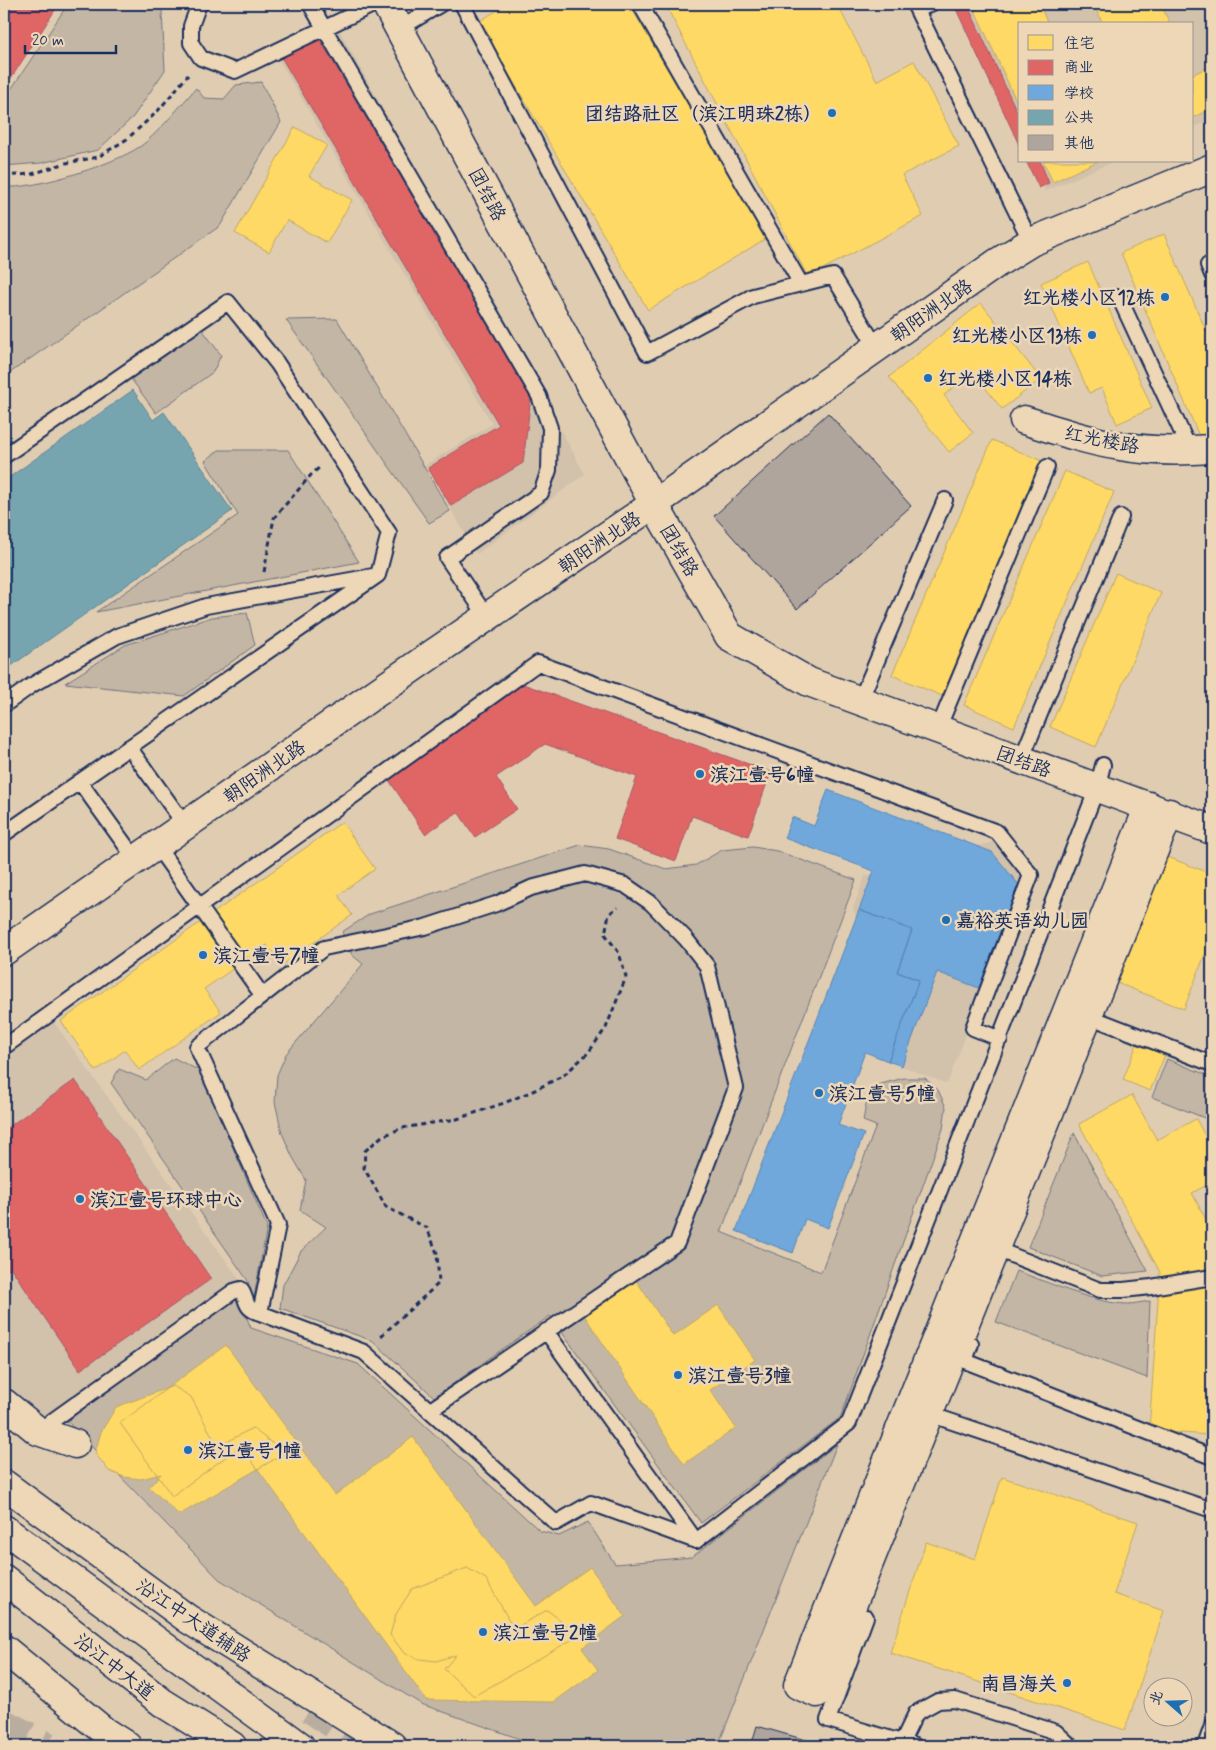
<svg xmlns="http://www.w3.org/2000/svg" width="1216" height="1750" viewBox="0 0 1216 1750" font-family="Mynerve,'LXGW WenKai TC',sans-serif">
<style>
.built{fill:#d2c1ab}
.green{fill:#c3b6a4;stroke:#6f7281}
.homes{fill:#ffd966;stroke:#bba664}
.shops{fill:#e06666;stroke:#a55664}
.schools{fill:#6fa8dc;stroke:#5684b6}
.public{fill:#76a5af;stroke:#5b8297}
.building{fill:#b0a59c;stroke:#1b2f5e}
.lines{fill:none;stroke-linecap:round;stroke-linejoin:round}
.primary-tunnel{stroke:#b9ada0;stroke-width:28;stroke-dasharray:28 14;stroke-linecap:butt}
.service-casing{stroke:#1b2f5e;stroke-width:18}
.minor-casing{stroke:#1b2f5e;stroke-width:31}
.tertiary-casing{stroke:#1b2f5e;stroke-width:31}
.secondary-casing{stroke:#1b2f5e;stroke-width:31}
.primary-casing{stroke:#1b2f5e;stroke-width:31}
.trunk-casing{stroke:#1b2f5e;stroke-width:31}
.path{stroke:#1b2f5e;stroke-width:3;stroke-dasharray:5 4;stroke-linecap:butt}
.service{stroke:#edd7b6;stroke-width:14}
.minor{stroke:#edd7b6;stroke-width:28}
.tertiary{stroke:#edd7b6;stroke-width:28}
.secondary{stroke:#edd7b6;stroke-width:28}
.primary{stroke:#edd7b6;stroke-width:28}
.trunk{stroke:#edd7b6;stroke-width:28}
.poi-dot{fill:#1f6fb2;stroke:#edd7b6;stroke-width:2}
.labels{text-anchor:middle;stroke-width:5;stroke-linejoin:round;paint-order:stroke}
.poi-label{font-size:19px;font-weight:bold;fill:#1b2f5e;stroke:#edd7b6;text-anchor:start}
.street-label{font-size:19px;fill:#1b2f5e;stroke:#edd7b6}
</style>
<rect width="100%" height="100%" fill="#e0cdb1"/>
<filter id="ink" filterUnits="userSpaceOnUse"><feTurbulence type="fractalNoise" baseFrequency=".02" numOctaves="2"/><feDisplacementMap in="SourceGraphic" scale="10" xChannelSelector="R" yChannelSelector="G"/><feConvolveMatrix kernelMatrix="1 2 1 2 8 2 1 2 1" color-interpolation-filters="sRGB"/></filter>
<g filter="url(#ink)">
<!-- built -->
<path class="built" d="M957 4H1212V119L1192 128V24H1020V137Z
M330 13 585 474 477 554 425 465 492 424 272 48Z
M1031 161H1115L1045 191Z
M993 842 1025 881 947 1084 902 1066 853 908 865 876Z
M50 1017 240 1280 47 1418 4 1386V1051Z"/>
<!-- green -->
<path class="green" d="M68 4H163L162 11 165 70 133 117 98 150 41 163 4 166V100Z
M261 82 281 122 220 226 4 377V187C33 190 124 162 146 142 164 126 180 106 196 88L204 98 224 99 236 85Z
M337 319 450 511 429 523 286 320Z
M199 325 221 355 213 372 156 413 129 376Z
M219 450H288L359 562 96 612 238 515 205 461Z
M247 613 255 645 184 696 65 683 125 645 212 617Z
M580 845 609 849 666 869 696 865 722 850 753 847 777 851 856 880 721 1232 821 1272 876 1126 863 1121 866 1104 877 1085 904 1078H925L938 1090 946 1107 943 1129 841 1417 701 1523 550 1316 434 1397 373 1341 280 1308 283 1285 301 1251 326 1227 300 1210 306 1180 292 1156 282 1133 275 1102 277 1075 286 1054 363 964 352 955 342 932 370 914Z
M174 1058 200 1071 267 1227 253 1303 248 1281 111 1083 119 1069 146 1080Z
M1167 1059 1212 1077V1121L1152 1097Z
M1074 1133 1148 1271 1102 1276 1028 1247Z
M1016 1271C1049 1282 1092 1303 1127 1304 1134 1304 1142 1302 1150 1301L1147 1378 996 1322Z
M238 1296 251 1328 358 1364 540 1531 559 1536 588 1522 615 1564 692 1557 837 1444 718 1746H540L421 1704 219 1579 67 1421Z"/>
<!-- homes -->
<path class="homes" d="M508 4H629L767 238 648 310 478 22Z
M665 4H837L877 81 914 61 959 146 902 175 923 216 808 277Z
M972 4H1039L1048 24H1020V109Z
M1094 4H1161L1170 24H1103Z
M1212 65V108L1192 118V75Z
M295 127 327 145 309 176 352 200 327 243 287 220 269 252 235 233Z
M1043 161H1098L1053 182Z
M1164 234 1210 340 1212 341V439L1202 443 1121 253Z
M1088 262 1152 408 1117 424 1102 388 1089 393 1041 283Z
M981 303 1041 379 1002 409 973 372 944 395 973 433 949 452 889 377Z
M992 440 1042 461 942 696 892 675Z
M1065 471 1114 492 1014 727 964 705Z
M1116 573 1161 593 1096 747 1050 727Z
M342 822 375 869 338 895 352 915 282 965 267 945 204 989 221 1012 139 1070 125 1050 96 1071 61 1021Z
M1165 856 1212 874V936L1184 1009 1117 983Z
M1137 1044 1165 1055 1150 1091 1123 1080Z
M1132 1095 1157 1140 1196 1119 1212 1149V1182L1192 1193 1212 1231V1435L1149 1431 1160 1272 1079 1124Z
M636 1280 673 1336 718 1305 755 1360 710 1390 736 1428 684 1464 584 1315Z
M226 1345 335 1495 413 1437 536 1606 590 1567 625 1616 582 1648 598 1670 554 1702 426 1700 241 1446 172 1496 120 1423Z
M173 1386 191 1397 218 1447 252 1428 285 1453 179 1515 149 1487 161 1474 141 1479 124 1477 109 1471 95 1453 101 1432 116 1407Z
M1002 1477 1138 1522 1114 1594 1164 1611 1125 1730 890 1653 926 1542 975 1559Z
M467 1568 486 1579 514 1629 547 1610 580 1635 474 1696 444 1669 456 1655 436 1661 419 1659 404 1653 390 1635 396 1614 412 1589Z"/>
<!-- shops -->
<path class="shops" d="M9 4H59L4 89V12Z
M967 4 1020 118V147L956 9Z
M317 35 531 396 523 463 451 506 428 468 499 425 281 57Z
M1026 161H1040L1049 183 1039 188Z
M523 684 771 772 748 836 692 816 676 861 615 839 637 777 545 744 496 777 517 809 475 837 458 812 425 834 387 777Z
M75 1080 211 1279 80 1370 11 1268 4 1273V1130Z"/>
<!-- schools -->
<path class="schools" d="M828 790 992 852 1019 885 979 988 937 972 902 1066 888 1061 919 980 897 972 912 930 859 910 874 871 784 838 792 817 814 826Z
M859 910 912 930 897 972 919 980 888 1061 865 1052 838 1125 864 1134 828 1228 805 1219 793 1253 736 1231Z"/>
<!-- public -->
<path class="public" d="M133 390 153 420 164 412 232 511 4 671V481Z"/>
<!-- building -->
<path class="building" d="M828 413 911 506 797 609 714 516Z
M757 1726 820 1744 819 1746H751Z"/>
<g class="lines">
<!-- primary-tunnel -->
<path class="primary-tunnel" d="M310 1709 364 1746
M4 1723 48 1746"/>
<defs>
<path id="service" d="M199 4 191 26V43L201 58 235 71 375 4
M310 4 539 396 550 428 549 470 541 493 447 558 487 617
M462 4 647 353 753 296 833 276 877 348
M640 4 801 284
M914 4 1031 242
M917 10 931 4
M399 29 441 4
M1208 265 1212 275
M1119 297 1190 450
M4 456 228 302 277 363 389 533 378 575 4 834
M860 701 945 500
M4 705 32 685 117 636 206 606 373 576
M938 729 1047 467
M129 747 185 825
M1021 760 1121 517
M80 782 136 860
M156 845 262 995
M1088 1016 1212 1064
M4 1047 538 663 997 832 1031 875 973 1028 1000 1039
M1006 1253 1100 1290H1123L1151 1287 1212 1277
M546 1331 696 1541
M971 1344 965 1361 1212 1457
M429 1411 677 1243 736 1088 707 966 686 939 651 903 625 885 585 874 531 888 496 904 425 927 324 948 197 1047 278 1225 260 1313 364 1352 556 1523 591 1503 696 1541 849 1423 1097 788 1103 765
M929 1414 1212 1510
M38 1431 234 1291 241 1289C248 1301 244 1309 260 1313
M866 1617 828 1720 915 1746
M902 1742 916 1713 938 1701 955 1700 1056 1732 1071 1746
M1205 1746 1212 1726"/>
<path id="minor" d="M1024 420C1055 430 1088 441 1120 446 1147 451 1184 451 1212 449
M1149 806 798 1685 817 1693 1169 813
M4 1403 38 1431 75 1444"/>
<path id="tertiary" d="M386 4 654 504 729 636 809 682 1212 830"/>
<path id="secondary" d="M4 951 431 655 654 504 997 263 1031 242 1212 168"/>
<path id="primary" d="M4 1484 188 1619 392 1746"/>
<path id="trunk" d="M4 1529 300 1746
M4 1579 163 1703 232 1746
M4 1649 105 1732 127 1746"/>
</defs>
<!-- service casing -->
<use href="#service" class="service-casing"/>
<!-- minor casing -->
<use href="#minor" class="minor-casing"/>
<!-- tertiary casing -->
<use href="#tertiary" class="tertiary-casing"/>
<!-- secondary casing -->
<use href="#secondary" class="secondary-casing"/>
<!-- primary casing -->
<use href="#primary" class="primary-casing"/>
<!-- trunk casing -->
<use href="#trunk" class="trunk-casing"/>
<!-- path -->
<path class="path" d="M4 176 32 174 66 163 98 157 127 139 157 112 188 75
M264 572 274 518 311 475 320 467
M381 1336 439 1283 437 1253 427 1228 386 1207 364 1168 365 1151 381 1137 402 1128 457 1119 504 1103 535 1090 564 1075 588 1053 606 1028 626 977 619 953 605 934 609 914 618 907"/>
<!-- service -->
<use href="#service" class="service"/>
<!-- minor -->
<use href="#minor" class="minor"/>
<!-- tertiary -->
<use href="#tertiary" class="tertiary"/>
<!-- secondary -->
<use href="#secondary" class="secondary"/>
<!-- primary -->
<use href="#primary" class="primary"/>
<!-- trunk -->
<use href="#trunk" class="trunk"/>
</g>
</g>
<!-- markers -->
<g class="poi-dot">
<circle cx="832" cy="113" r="5"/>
<circle cx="1165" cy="297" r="5"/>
<circle cx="1092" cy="335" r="5"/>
<circle cx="928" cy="378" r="5"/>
<circle cx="700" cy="774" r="5"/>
<circle cx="946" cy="920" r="5"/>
<circle cx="203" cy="955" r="5"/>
<circle cx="819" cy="1093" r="5"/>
<circle cx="80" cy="1199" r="5"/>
<circle cx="678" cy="1375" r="5"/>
<circle cx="188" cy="1450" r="5"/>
<circle cx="483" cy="1632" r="5"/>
<circle cx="1067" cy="1683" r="5"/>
</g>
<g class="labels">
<!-- poi labels -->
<g class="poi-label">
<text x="822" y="120" text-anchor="end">团结路社区（滨江明珠2栋）</text>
<text x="1155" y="304" text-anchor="end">红光楼小区12栋</text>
<text x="1082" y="342" text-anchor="end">红光楼小区13栋</text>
<text x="938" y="385">红光楼小区14栋</text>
<text x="710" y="781">滨江壹号6幢</text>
<text x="956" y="927">嘉裕英语幼儿园</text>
<text x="213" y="962">滨江壹号7幢</text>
<text x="829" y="1100">滨江壹号5幢</text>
<text x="90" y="1206">滨江壹号环球中心</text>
<text x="688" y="1382">滨江壹号3幢</text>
<text x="198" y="1457">滨江壹号1幢</text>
<text x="493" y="1639">滨江壹号2幢</text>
<text x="1057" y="1690" text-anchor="end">南昌海关</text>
</g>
<!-- street labels -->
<g class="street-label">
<text transform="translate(488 194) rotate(62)" y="7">团结路</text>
<text transform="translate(931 310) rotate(-35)" y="7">朝阳洲北路</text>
<text transform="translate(1102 439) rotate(11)" y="7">红光楼路</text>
<text transform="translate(599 542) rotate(-34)" y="7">朝阳洲北路</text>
<text transform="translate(680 550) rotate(60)" y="7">团结路</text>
<text transform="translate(1024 761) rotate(20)" y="7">团结路</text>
<text transform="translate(264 771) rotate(-35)" y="7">朝阳洲北路</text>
<text transform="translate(194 1620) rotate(34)" y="7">沿江中大道辅路</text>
<text transform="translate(115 1666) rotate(38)" y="7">沿江中大道</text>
</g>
</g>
<!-- margin -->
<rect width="1216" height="1750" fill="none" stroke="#edd7b6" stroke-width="20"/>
<rect x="10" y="10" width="1196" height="1730" fill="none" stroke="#1b2f5e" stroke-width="2" filter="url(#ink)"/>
<!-- legend -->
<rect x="1018" y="22" width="175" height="140" fill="#edd7b6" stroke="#999493"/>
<rect x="1028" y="35" width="25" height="15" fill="#ffd966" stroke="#999493"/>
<text x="1064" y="48" font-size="15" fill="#1b2f5e">住宅</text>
<rect x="1028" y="60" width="25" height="15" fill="#e06666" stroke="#999493"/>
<text x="1064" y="72" font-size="15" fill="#1b2f5e">商业</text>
<rect x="1028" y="85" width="25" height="15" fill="#6fa8dc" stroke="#999493"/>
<text x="1064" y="98" font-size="15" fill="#1b2f5e">学校</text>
<rect x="1028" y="110" width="25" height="15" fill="#76a5af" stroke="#999493"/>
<text x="1064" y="122" font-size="15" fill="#1b2f5e">公共</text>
<rect x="1028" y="135" width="25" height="15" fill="#b0a59c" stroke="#999493"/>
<text x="1064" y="148" font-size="15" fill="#1b2f5e">其他</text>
<!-- north arrow -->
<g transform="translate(1168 1702) rotate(290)"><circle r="24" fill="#edd7b6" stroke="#999493"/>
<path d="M0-4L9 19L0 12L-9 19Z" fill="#1f6fb2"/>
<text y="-8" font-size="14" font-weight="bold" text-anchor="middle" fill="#1b2f5e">北</text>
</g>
<!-- scale -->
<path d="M25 45v8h91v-8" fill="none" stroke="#1b2f5e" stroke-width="2.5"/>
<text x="32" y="45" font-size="15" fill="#1b2f5e" stroke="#edd7b6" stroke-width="4" paint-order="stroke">20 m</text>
</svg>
